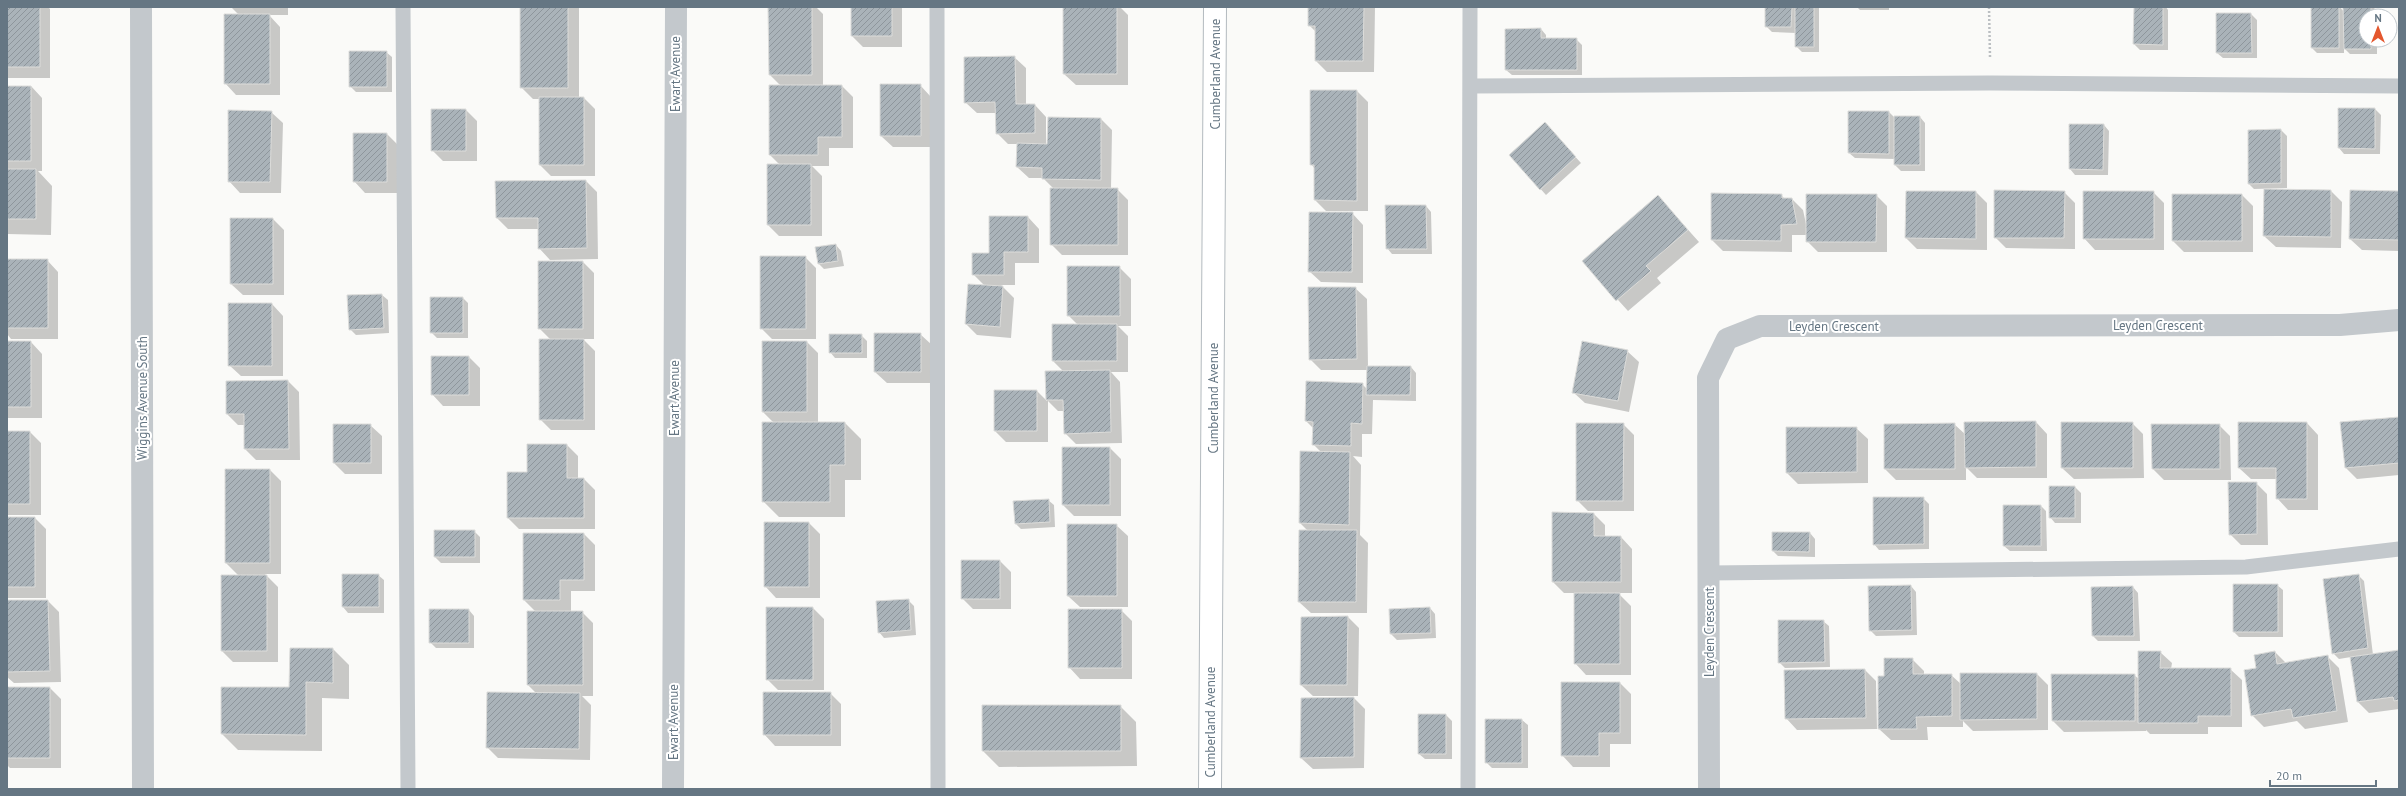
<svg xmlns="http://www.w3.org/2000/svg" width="2406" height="796" viewBox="0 0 2406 796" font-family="'PT Sans',sans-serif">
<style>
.shadow{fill:#0003}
.building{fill:url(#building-hatch);stroke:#dcdcda}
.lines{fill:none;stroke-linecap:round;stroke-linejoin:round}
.secondary-casing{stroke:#b3babf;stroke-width:24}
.path{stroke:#bbbfc2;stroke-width:2.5;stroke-dasharray:2 2;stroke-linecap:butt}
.lane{stroke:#c3c8cc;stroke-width:15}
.street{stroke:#c3c8cc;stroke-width:22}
.secondary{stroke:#fff;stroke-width:22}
.labels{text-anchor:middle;stroke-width:4;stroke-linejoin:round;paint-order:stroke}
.street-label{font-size:13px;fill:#657683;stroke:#fff}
</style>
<defs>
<pattern id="building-hatch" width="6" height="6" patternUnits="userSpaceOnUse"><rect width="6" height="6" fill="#aab3b9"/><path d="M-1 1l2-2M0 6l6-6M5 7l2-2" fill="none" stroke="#8e969c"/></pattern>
</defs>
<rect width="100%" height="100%" fill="#fafaf8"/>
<!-- shadow -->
<path class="shadow" d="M7 7H48L50 9V78H7Z
M231 7H288V15H269L280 27V95H236L225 83 239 15Z
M521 7H579V98H584L595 109V176H551L540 165V99H533L521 87Z
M769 7H816L823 14V86H842L853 97V148H829V166H812L822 176V236H779L768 225 780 165 770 155 781 86 770 75Z
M852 7H902V47H863L852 36Z
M1064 7H1120L1128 15V85H1076L1064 74Z
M1309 7H1375L1374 72H1327L1316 61V32L1309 25Z
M1766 7H1819V52H1802L1796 46V33L1772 32 1766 26Z
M1857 7H1889V10H1860Z
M2135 7H2166L2168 10V50H2140L2134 44Z
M2312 7H2340L2344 12V7H2373L2376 10V16H2366V40H2377V54H2350L2344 48V53H2317L2312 48Z
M2217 14H2251L2257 20V58H2223L2217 53Z
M1541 29 1546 35V39H1576L1582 45V75H1512L1506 70Z
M386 52 392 57V92H356L350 86Z
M1014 57 1026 68V105H1035L1046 117V145L1101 119 1112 130 1111 189H1117L1128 200V255H1062L1051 244 1054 189 1043 178H1029L1017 167 1018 144H1008L997 133 996 113H977L965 102Z
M920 85 931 97V147H893L881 136Z
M7 86H31L42 98V171H38L52 186 51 235 7 234Z
M1357 91 1368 102V211H1326L1315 200V169L1311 164Z
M2339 109H2375L2381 115 2380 154H2344L2339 148Z
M466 110 477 121V161H443L432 150Z
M271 112 283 123 281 193H240L229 181Z
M1889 112 1894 117H1920L1925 123V171H1901L1895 165V159L1855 158 1849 153Z
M2070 125H2104L2109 131 2108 175H2075L2070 169Z
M1550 129 1581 163 1546 195 1510 155Z
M2281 130 2287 136V188L2254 189 2248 183V131Z
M387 134 398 145V193H365L354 181Z
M586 181 597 192 598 259 550 260 539 248V229H508L497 218Z
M2331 191 2342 202 2341 248 2276 247 2264 236Z
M1976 192 1987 203V250L1917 249 1906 238Z
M2064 192 2075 203V249L2006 248 1995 237Z
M2153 192 2164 203V250H2095L2084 238Z
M2399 192V251L2362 250 2350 239Z
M1712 194 1781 195 1785 199H1792L1803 210 1806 224 1876 195 1887 206V252H1818L1807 241V235H1792V252L1723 251 1712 240Z
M2173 195H2242L2253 206V252H2184L2173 241Z
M1658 196 1699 242 1657 278 1661 283 1628 311 1583 261Z
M1426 206 1431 212 1432 254H1392L1387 248Z
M1352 213 1363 225V283L1321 282 1309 271Z
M1028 217 1039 229V263H1015V285H1001L1014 298 1011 338 977 335 966 324 985 286 973 274 990 254Z
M273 219 284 230V295H243L231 284Z
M836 245 841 251 844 266 824 269 818 263Z
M805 257 816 268V339H772L761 328Z
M7 260H47L58 272V339H11L7 334Z
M583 262 594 273V339H583L595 351V430H551L540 419 551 340 539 328Z
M1119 267 1131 279V326H1118L1128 336V372H1111L1120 382 1122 443 1076 444 1065 433 1064 411H1058L1048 401V442H1006L995 431 1037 391 1047 401 1046 372 1063 371 1053 361 1078 325 1068 315Z
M1355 288 1367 299 1368 367H1411L1416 373V401L1373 400 1372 434H1362V457L1353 456 1361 465 1360 535 1368 543 1367 613H1311L1299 602 1308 531 1300 523 1322 453 1313 444 1314 429 1306 421 1362 384 1367 389 1368 370H1321L1310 359Z
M382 295 388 300 389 333 356 335 350 329Z
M463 298 468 303V338H437L431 332Z
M229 304H272L283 316V376H241L229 365Z
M920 334 932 345V383H887L875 372Z
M861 335 867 341V358H835L830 352Z
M7 342H31L42 354V418H7Z
M763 342H807L818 353V423H845L861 439V480H845V517H779L763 501 774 423 763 412Z
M1627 351 1639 362 1629 412 1585 403 1573 392Z
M469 357 480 368V406H443L432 394Z
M288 381 299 392 300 460H256L245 449V425H238L227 414Z
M2399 418V475L2357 479 2346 468Z
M2036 422 2047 434V478H1977L1966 467V480H1896L1885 469 1954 424 1966 435Z
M2132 423 2143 434 2144 478 2074 479 2062 468Z
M2307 423 2318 435V510H2288L2277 498V479H2251L2239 468Z
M1623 424 1634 435V511H1588L1577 500Z
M370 425 382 436V474H345L334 463Z
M2219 425 2230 436 2231 480H2164L2153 469Z
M1856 428 1868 439V483L1798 484 1787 473Z
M7 432H30L41 443V515H7Z
M567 445 578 456V479H584L595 490V529H519L508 518 528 473Z
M1110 448 1121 459V516H1074L1063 505Z
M270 470 281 481V574H265L278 587V662H233L222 651 239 576 226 563Z
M2256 483 2267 494 2268 545H2241L2230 534Z
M2050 487H2075L2081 493V523H2055L2050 517Z
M1923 498 1929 504V549L1879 550 1874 544Z
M1048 500 1054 505 1055 527 1021 529 1016 524Z
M2041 506 2046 511 2047 551H2010L2004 546Z
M1594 514 1605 525V537H1621L1632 549V593H1618L1631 606V675H1586L1575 663V593H1564L1553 582Z
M7 518H35L46 529V598H7Z
M809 523 820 534V598H776L765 586Z
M1116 525 1128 536V607H1080L1068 596Z
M435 531H474L480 537V563H441L435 557Z
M1810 533 1815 539V557L1778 556 1773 551Z
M584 534 595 545V591H571V612H582L593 623V696H582L591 705 590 760 498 758 487 747 537 694 528 685V612H536L524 600Z
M962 561H1000L1011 572V609H973L962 598Z
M378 575 384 580V613H348L343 607Z
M2358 575 2364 581 2373 655 2399 651V709L2369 713 2358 702 2351 657 2339 659 2333 653Z
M2277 585 2283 590V637H2239L2234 632Z
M1911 586 1916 592 1917 635 1876 636 1870 630Z
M2133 587 2138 593 2140 641H2098L2093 636Z
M908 600 914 606 916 635 884 638 879 632Z
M7 601H48L59 612 61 682 14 683 7 677Z
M813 608 824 619V690H778L767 679Z
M1430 608 1435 614 1436 638 1397 640 1391 634Z
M469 610 474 616V648H436L430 642Z
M1121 610 1132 621V679H1080L1069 667Z
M1348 617 1359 628 1358 696H1313L1301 685 1302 618Z
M1823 621 1829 626 1830 667 1785 668 1779 662Z
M333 649 349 665V699L322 698V751L238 750 222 734 290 688Z
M2160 652 2172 663 2171 669H2230L2242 680V727H2208V734H2150L2146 730V731L2064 732 2053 721 2134 675 2139 679Z
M2275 652 2286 663 2328 657 2339 668 2348 722 2305 729 2297 721 2264 727 2252 715 2257 669Z
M1912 659 1924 671V675H1951L1961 684V674H2037L2048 685V730L1973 731 1963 721V727H1927L1928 740H1891L1879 729V677H1885Z
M1865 670 1876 681 1877 729 1797 730 1786 718Z
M1620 683 1631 694V744H1610V767H1573L1562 755Z
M7 688H50L61 699V768H10L7 765Z
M830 693 841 704V746H775L764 734Z
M1354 698 1365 709 1364 768 1313 769 1301 758Z
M1120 706 1136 722 1137 766 999 767 983 751Z
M1419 715H1446L1452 721V759H1425L1419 754Z
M1522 720 1528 725V768H1492L1486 762Z"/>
<!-- building -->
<path class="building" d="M7 7H40V67H7Z
M520 7H568V88H520Z
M768 7H812V75H769Z
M851 7H892V36H851Z
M1063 7H1117V74H1063Z
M1308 7H1364L1363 61H1315V26H1308Z
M1765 7H1792L1791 27H1765Z
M1795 7H1814V47H1795Z
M2134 7H2163V45L2133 44Z
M2311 7H2339V48H2311Z
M2343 7H2371V16H2366V40H2371V49H2344Z
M2216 13H2251L2252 53H2216Z
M224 14H270V84H224Z
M1541 28V38H1577V70H1505V29Z
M349 51H387V87H349Z
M1015 56 1016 104H1035V133L996 134 995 102 964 103V57Z
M880 84H921V136H880Z
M769 85H842V137H818V155H769Z
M7 86H31V161H7Z
M1310 90H1357V201L1314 200V165H1310Z
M539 97H584V165H539Z
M2338 108H2375V149L2338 148Z
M431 109H466V151H431Z
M228 110 272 111 270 182H228Z
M1848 111H1889V154L1848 153Z
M1894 116H1920V165H1894Z
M1048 117 1101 118V180L1042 179V168L1016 167 1017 143 1047 144Z
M1545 122 1576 157 1540 190 1509 155Z
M2069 124H2104L2103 170 2069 169Z
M2281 129V183L2248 184V130Z
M353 133H387V182H353Z
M767 164H811V225H767Z
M7 169H36V219H7Z
M586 180 587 248 538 249V218H496L495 181Z
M1050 188H1118V245H1050Z
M2264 189 2331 190V237L2263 236Z
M1994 190 2065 191 2064 238H1994Z
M2350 190 2399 191V240L2349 239Z
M1906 191H1976V239L1905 238Z
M2083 191H2154V239H2083Z
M1711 193 1782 194V198H1792L1797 224 1781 225V241L1711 240Z
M1806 194H1877L1876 242H1806Z
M2172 194H2242V241H2172Z
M1658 195 1688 230 1646 266 1651 271 1616 301 1582 261Z
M1385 205H1426L1427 249H1386Z
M1309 212H1353L1352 272H1308Z
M989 216H1028V252H1004V275H972V253H989Z
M230 218H273V284H230Z
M836 244 838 261 818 264 815 247Z
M760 256H806V329H760Z
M7 259H48V328H7Z
M538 261H583V329H538Z
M1067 266H1120V316H1067Z
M968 284 1003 286 1000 327 965 324Z
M1308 287H1356L1357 359 1309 360Z
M382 294 384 328 349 330 347 295Z
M430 297H463V333H430Z
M228 303H272V366H228Z
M1052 324H1117V361H1052Z
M874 333H921V372H874Z
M829 334H862V353H829Z
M539 339H584V420H539Z
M7 341H31V407H7Z
M762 341H807V412H762Z
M1582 341 1628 350 1618 401 1572 393Z
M431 356H469V395H431Z
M1367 366H1411L1410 395H1366Z
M1110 370 1111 432 1064 434 1063 400H1046L1045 371Z
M288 380 289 449H244V414H226V381Z
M1306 381 1363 383 1362 424 1351 423V446L1312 445 1313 422 1305 421Z
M994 390H1037V431H994Z
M2399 417V463L2345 468 2340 422Z
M2036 421V467L1965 468 1964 422Z
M762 422H845V465H830V502H762Z
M2061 422H2133V468H2061Z
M2238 422H2307V499H2276V468H2238Z
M1576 423H1624L1623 501H1576Z
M1955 423V469H1884V424Z
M333 424H371V463H333Z
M2151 424H2220V469H2152Z
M1786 427H1857V472L1786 473Z
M7 431H30V504H7Z
M527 444H567V478H584V518H507V472H527Z
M1062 447H1110V505H1062Z
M1300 451 1350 452 1349 525 1299 523Z
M225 469H270V563H225Z
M2228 482H2257V534L2229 535Z
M2049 486H2075V518H2049Z
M1873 497H1924V544L1873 545Z
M1049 499 1050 522 1015 524 1013 501Z
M2003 505H2041V546H2003Z
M1552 512 1594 513V536H1621V582H1552Z
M7 517H35V587H7Z
M764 522H809V587H764Z
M1067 524H1117V596H1067Z
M434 530H475V557H434Z
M1299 530H1357L1356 602H1298Z
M1772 532H1810L1809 552 1772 551Z
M523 533H584V580H560V600H523Z
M961 560H1000V599H961Z
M342 574H379V607H342Z
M2359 574 2368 648 2332 654 2323 579Z
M221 575H267V651H221Z
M2233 584H2278V632H2233Z
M1911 585 1912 630 1869 631 1868 586Z
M2133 586 2134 636H2092L2091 587Z
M1574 593H1620V664H1574Z
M909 599 911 630 878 633 876 601Z
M7 600H48L50 671 7 672Z
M766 607H813V680H766Z
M1430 607 1431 633 1390 634 1389 609Z
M429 609H469V643H429Z
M1068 609H1122V668H1068Z
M527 611H583V685H527Z
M1348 616 1347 685H1300L1301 617Z
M1778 620H1824L1825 662 1778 663Z
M290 648H333V683L306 682V735L221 734V687H289Z
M2399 650V700L2394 701 2393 697 2357 702 2350 657Z
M2138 651H2161L2160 668H2231V716H2198V723H2138Z
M2275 651 2277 664 2328 655 2337 711 2293 718 2291 709 2251 716 2244 670 2256 668 2254 655Z
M1884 658H1913V674H1952V716L1916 717 1917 729H1878V676H1884Z
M1865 669 1866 718 1785 719 1784 670Z
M1960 673H2037V719L1960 720Z
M2051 674H2135V721H2052Z
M1561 682H1620V733H1599V756H1561Z
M7 687H50V758H7Z
M487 692 580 693 579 749 486 748Z
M763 692H831V735H763Z
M1354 697V757L1300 758 1301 698Z
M982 705H1121V751H982Z
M1418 714H1446V754H1418Z
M1485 719H1522V763H1485Z"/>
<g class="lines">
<defs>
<path id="secondary" d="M1210 789 1215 7"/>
</defs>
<!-- secondary casing -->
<use href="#secondary" class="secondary-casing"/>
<!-- path -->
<path class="path" d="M1989 7 1990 57"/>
<!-- lane -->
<path class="lane" d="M403 7 408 789
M937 7 938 789
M1471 86 1990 83 2399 86
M1709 573 2246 567 2399 549
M1468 789 1470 7"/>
<!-- street -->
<path class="street" d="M141 7 143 789
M673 789 676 7
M1709 789 1708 378 1727 339 1760 326 2340 325 2399 320"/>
<!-- secondary -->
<use href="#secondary" class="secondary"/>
</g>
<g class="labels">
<!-- street labels -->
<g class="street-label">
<text transform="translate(675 74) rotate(-90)" y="5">Ewart Avenue</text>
<text transform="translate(1215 74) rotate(-90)" y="5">Cumberland Avenue</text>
<text x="2158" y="330">Leyden Crescent</text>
<text x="1834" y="331">Leyden Crescent</text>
<text transform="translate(142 398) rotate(-90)" y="5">Wiggins Avenue South</text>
<text transform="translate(674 398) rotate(-90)" y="5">Ewart Avenue</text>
<text transform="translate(1213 398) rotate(-90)" y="5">Cumberland Avenue</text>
<text transform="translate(1709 632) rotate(-90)" y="5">Leyden Crescent</text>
<text transform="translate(673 722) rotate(-90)" y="5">Ewart Avenue</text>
<text transform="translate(1210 722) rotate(-90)" y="5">Cumberland Avenue</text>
</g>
</g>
<!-- border -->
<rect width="2406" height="796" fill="none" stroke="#657683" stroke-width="16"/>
<!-- north arrow -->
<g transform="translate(2378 28)"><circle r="19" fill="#ffffff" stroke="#c1c8cd"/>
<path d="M0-3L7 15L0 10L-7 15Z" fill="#e4572e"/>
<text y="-6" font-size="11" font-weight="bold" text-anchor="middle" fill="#657683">N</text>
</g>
<!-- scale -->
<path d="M2270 780v6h106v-6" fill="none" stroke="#657683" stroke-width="2"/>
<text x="2276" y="780" font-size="12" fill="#657683" stroke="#ffffff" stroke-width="3" paint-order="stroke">20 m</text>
</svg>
